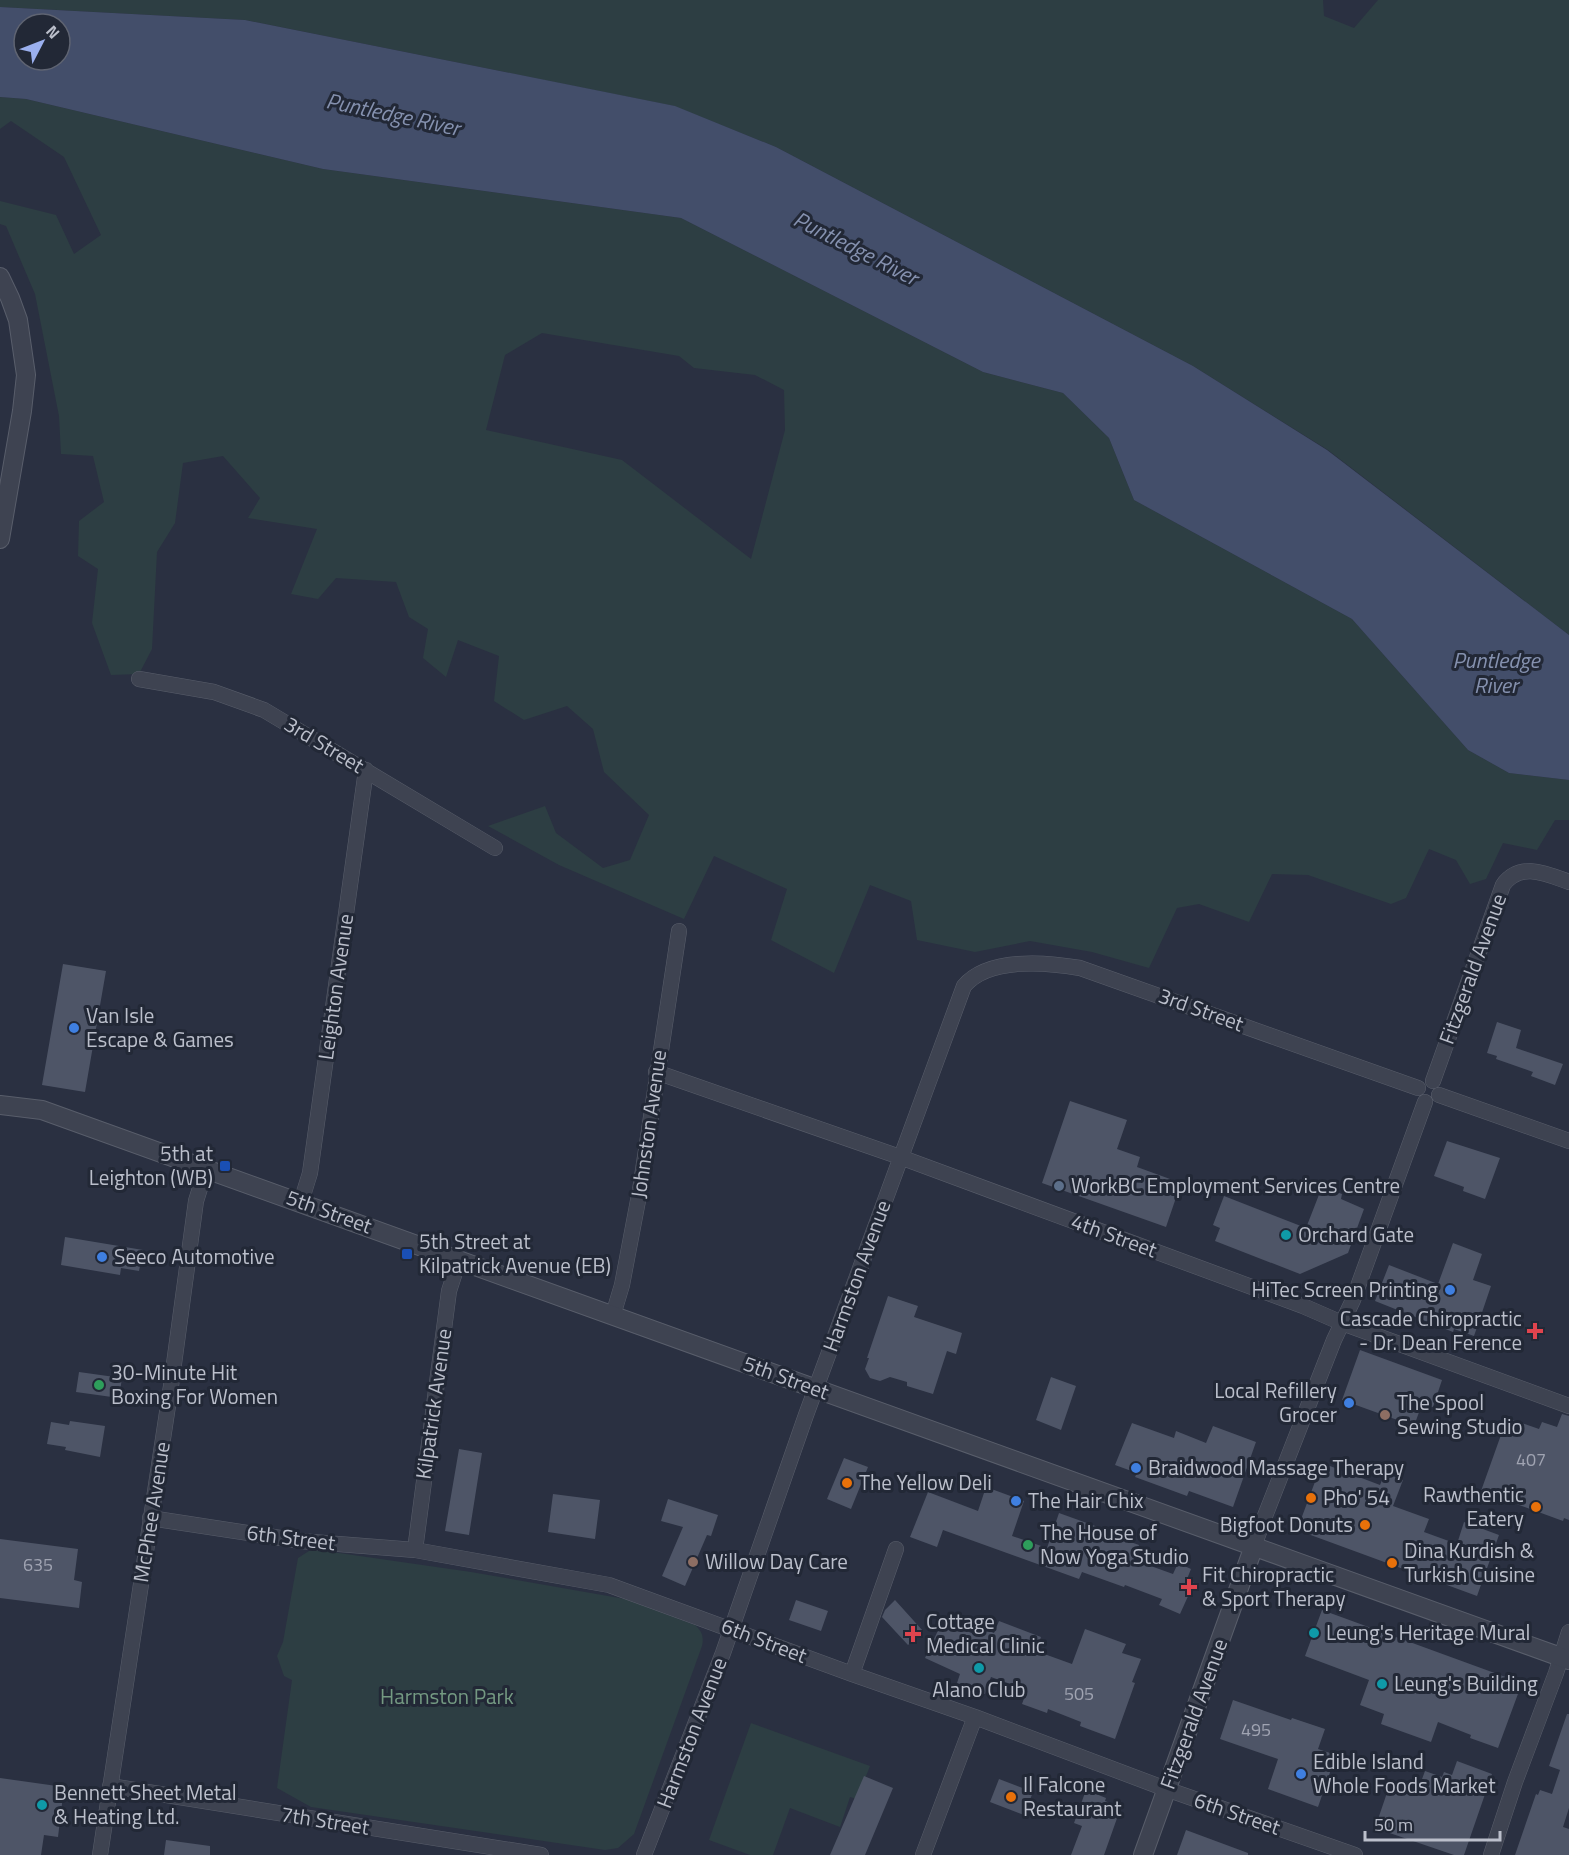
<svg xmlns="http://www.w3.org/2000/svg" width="1569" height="1855" viewBox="0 0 1569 1855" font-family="'Titillium Web',sans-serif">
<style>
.green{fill:#2d3e43;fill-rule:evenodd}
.water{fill:#434e6a;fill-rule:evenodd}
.building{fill:#4e5567}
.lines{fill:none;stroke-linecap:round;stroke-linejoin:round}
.minor-casing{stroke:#595e6b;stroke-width:16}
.tertiary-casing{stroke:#595e6b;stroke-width:20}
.minor{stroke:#3e4351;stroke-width:15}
.tertiary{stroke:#3e4351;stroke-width:18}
.shop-dot{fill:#3f7fe0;stroke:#222836;stroke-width:2}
.transit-dot{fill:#1a4fb4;stroke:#222836;stroke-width:2}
.service-dot{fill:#5c6f8a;stroke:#222836;stroke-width:2}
.culture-dot{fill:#0f9aa8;stroke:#222836;stroke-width:2}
.health-dot{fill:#e0444e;stroke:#222836;stroke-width:2}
.leisure-dot{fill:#2e9e5b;stroke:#222836;stroke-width:2}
.education-dot{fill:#8d6e63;stroke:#222836;stroke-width:2}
.food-dot{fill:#e8710a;stroke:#222836;stroke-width:2}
.labels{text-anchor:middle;stroke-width:6;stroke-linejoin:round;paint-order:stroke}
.number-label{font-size:18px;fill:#a0a4b2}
.street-label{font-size:21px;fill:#bbbfcb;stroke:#222836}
.poi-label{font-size:21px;fill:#bbbfcb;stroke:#222836;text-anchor:start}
.park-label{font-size:21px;fill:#749982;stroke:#222836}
.water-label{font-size:22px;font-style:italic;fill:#8591af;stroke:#222836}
</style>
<rect width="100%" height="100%" fill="#2a3041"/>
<!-- green -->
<path class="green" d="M0 0H1323L1324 16 1354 28 1378 0H1569V635L1328 450 1193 366 776 147 674 106 245 20 0 7Z
M0 97 26 99 323 169 681 218 983 372 1063 393 1109 438 1134 500 1352 619 1468 750 1509 773 1569 780V820H1555L1537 850 1503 843 1486 879 1470 884 1456 860 1429 849 1406 898 1391 904 1308 875 1272 874 1249 922 1199 904 1177 908 1149 968 1092 952 1030 941 975 952 917 940 911 901 870 885 834 973 771 940 787 889 714 856 684 919 559 865 488 826 545 806 556 833 603 868 630 860 649 815 604 772 593 729 567 706 524 720 494 701 499 656 458 640 446 677 423 658 428 629 409 617 396 582 336 578 318 599 291 594 317 529 248 518 260 498 223 456 183 463 175 523 157 552 152 649 139 674 111 675 92 623 98 569 78 556 79 521 104 502 93 456 61 454 59 416 35 294 6 226 0 224V201L56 215 74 254 101 235 64 157 11 121 0 129ZM542 333 679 356 694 368 755 375 784 390 785 430 751 559 622 460 486 430 505 355Z
M318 1550 471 1572 625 1599 695 1625C702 1631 704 1637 702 1646L634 1834 618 1848 605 1850 311 1807 277 1788 292 1680 284 1676 277 1656 283 1642 298 1558 309 1551Z
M751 1723 870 1766 857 1799 850 1797 840 1827 790 1808 773 1855H750L709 1840Z"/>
<!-- water -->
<path class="water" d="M0 7 245 20 675 106 776 147 1193 366 1327 450 1569 635V780L1509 773 1468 750 1352 619 1134 500 1109 438 1063 393 983 372 681 218 323 169 26 99 0 97ZM24 24H60V60H24Z"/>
<!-- building -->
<path class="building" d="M63 964 106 971 85 1092 42 1085Z
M1497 1022 1521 1030 1516 1048 1563 1064 1555 1085 1531 1076 1533 1072 1496 1059 1497 1056 1487 1053Z
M1070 1101 1127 1120 1117 1149 1140 1157 1137 1167 1181 1183 1166 1227 1042 1183Z
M1447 1141 1500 1158 1485 1199 1463 1191 1464 1187 1434 1176Z
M1322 1187 1342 1194 1341 1199 1364 1209 1348 1253 1300 1274 1215 1241 1220 1228 1213 1225 1224 1196 1306 1228Z
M65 1237 143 1250 139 1271 121 1268 120 1275 61 1265Z
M1453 1243 1482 1254 1473 1280 1491 1286 1474 1336 1454 1329 1453 1332 1375 1301 1389 1265 1438 1284Z
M888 1296 918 1306 914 1317 962 1333 956 1354 947 1351 933 1394 907 1386V1382L890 1377 880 1381 870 1378 865 1369 869 1358H867Z
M1360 1350 1442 1380 1433 1407 1422 1404 1414 1426 1342 1400Z
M79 1372 122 1378 119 1398 76 1392Z
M1051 1377 1076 1386 1061 1430 1036 1420Z
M1562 1414 1569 1416V1520L1564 1518 1563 1521 1481 1491 1507 1418 1539 1429 1542 1422 1557 1427Z
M70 1421 105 1426 100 1457 65 1450 66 1447 47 1444 51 1422 69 1425Z
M1132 1423 1174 1438 1176 1431 1206 1443 1213 1426 1256 1442 1233 1507 1189 1491 1187 1496 1135 1477 1137 1473 1115 1465Z
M459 1449 482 1453 469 1535 445 1531Z
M844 1458 868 1467 851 1509 827 1499Z
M1322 1463 1380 1485 1385 1473 1403 1480 1393 1506 1429 1519 1424 1532 1457 1544 1464 1522 1499 1535 1477 1596 1297 1530Z
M986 1487 1024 1501 1012 1536 1047 1548 1059 1513 1098 1527 1097 1530 1139 1545 1134 1560 1173 1574 1178 1563 1191 1569 1187 1579 1194 1583 1180 1614 1159 1605 1162 1599 1125 1585 1124 1587 1082 1572 1079 1579 943 1530 937 1547 910 1537 928 1492 978 1511Z
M553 1494 600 1500 595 1539 548 1532Z
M668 1499 718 1515 711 1536 707 1535 685 1586 662 1576 683 1527 661 1521Z
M0 1539 78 1549 74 1580 82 1582 79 1608 0 1598Z
M796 1600 828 1611 821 1631 789 1620Z
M895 1600 923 1631 908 1645 882 1617 885 1610Z
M1322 1610 1522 1683 1498 1748 1470 1738 1471 1735 1438 1722 1431 1742 1381 1724 1384 1714 1360 1705 1369 1680 1305 1656Z
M943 1620 980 1637 984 1629 994 1633 999 1621 1041 1637 1036 1651 1072 1664 1085 1629 1126 1644 1122 1653 1141 1659 1132 1682 1135 1683 1115 1739 1080 1726 1081 1722 1048 1709 1047 1713 1022 1704 1027 1690 991 1677 985 1694 957 1683 960 1674 925 1658Z
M1233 1700 1291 1720 1292 1718 1325 1729 1318 1749 1336 1755 1318 1807 1268 1789 1278 1759 1220 1739Z
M1567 1714H1569V1808L1563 1827 1569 1829V1855H1515L1536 1794 1538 1795 1540 1790 1552 1794 1560 1770 1549 1766Z
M1457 1761 1492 1774 1464 1855H1454L1375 1828 1391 1781 1418 1790 1425 1771 1442 1777 1444 1772 1452 1775Z
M864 1776 893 1788 865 1855H830Z
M0 1778 64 1787 58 1837 44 1835 41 1855H0Z
M999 1779 1033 1792 1024 1815 990 1802Z
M1086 1790 1106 1798 1105 1801 1121 1807 1104 1855H1071L1082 1826 1074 1823Z
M1186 1830 1248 1853V1855H1177Z
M166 1840 210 1846V1855H164Z"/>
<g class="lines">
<defs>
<path id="minor" d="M139 679 214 692 264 710 495 848
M656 1072 900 1157 1303 1306 1342 1323 1569 1406
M1433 1081 1503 885C1520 861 1547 874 1569 882
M1439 1095 1569 1141
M301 1202 310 1173 366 770
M613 1315 622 1285 640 1190 679 931
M150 1518 300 1541 415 1550 609 1585 852 1674 975 1717 1166 1789 1355 1855
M1254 1546 1263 1521 1334 1340 1353 1300 1425 1102
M415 1550 449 1291 459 1260
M852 1674 896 1549
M110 1786 541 1855
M100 1855 171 1386 196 1201 206 1169
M644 1855 723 1653 806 1415 964 986C988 957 1046 962 1080 968L1418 1088
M923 1855 975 1717
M1491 1855 1515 1782 1556 1673 1569 1632"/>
<path id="tertiary" d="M0 277 10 298 18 320 26 375 22 411 0 539
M0 1105 42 1110 1569 1660
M1143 1855 1254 1546"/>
</defs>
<!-- minor casing -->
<use href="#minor" class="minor-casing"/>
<!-- tertiary casing -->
<use href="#tertiary" class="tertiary-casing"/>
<!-- minor -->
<use href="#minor" class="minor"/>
<!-- tertiary -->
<use href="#tertiary" class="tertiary"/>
</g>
<!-- markers -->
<g class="shop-dot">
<circle cx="74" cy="1028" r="6"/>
<circle cx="102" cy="1257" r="6"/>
<circle cx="1450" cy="1290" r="6"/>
<circle cx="1349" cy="1403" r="6"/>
<circle cx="1136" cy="1468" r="6"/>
<circle cx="1016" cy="1501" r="6"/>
<circle cx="1301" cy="1774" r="6"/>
</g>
<g class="transit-dot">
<rect x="219" y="1160" width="12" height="12" rx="3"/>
<rect x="401" y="1248" width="12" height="12" rx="3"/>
</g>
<circle class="service-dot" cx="1059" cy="1186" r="6"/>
<g class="culture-dot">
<circle cx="1286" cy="1235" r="6"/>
<circle cx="1314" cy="1633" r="6"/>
<circle cx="979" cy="1668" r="6"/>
<circle cx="1382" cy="1684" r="6"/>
<circle cx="42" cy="1805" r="6"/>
</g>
<g class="health-dot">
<path d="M1532 1322h6v6h6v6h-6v6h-6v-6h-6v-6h6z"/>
<path d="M1186 1578h6v6h6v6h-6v6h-6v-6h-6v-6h6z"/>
<path d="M910 1625h6v6h6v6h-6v6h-6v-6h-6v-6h6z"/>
</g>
<g class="leisure-dot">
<circle cx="99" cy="1385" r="6"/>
<circle cx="1028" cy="1545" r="6"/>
</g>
<g class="education-dot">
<circle cx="1385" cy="1415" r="6"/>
<circle cx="693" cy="1562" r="6"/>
</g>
<g class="food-dot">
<circle cx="847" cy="1483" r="6"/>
<circle cx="1311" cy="1498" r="6"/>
<circle cx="1536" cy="1507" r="6"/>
<circle cx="1365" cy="1525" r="6"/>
<circle cx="1392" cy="1563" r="6"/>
<circle cx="1011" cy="1797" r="6"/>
</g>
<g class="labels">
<!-- number labels -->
<g class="number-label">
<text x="1531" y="1466">407</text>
<text x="38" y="1571">635</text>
<text x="1079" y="1700">505</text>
<text x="1256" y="1736">495</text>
</g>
<!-- street labels -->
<g class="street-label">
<text transform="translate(324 745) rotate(31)" y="7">3rd Street</text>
<text transform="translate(1473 969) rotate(-70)" y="7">Fitzgerald Avenue</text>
<text transform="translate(336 987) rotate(-82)" y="7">Leighton Avenue</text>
<text transform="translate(1201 1010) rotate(20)" y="7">3rd Street</text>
<text transform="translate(649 1124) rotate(-82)" y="7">Johnston Avenue</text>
<text transform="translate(329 1212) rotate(20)" y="7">5th Street</text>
<text transform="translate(1114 1236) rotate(20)" y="7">4th Street</text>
<text transform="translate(857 1276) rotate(-70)" y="7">Harmston Avenue</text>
<text transform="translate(786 1378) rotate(20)" y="7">5th Street</text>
<text transform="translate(434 1404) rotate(-82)" y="7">Kilpatrick Avenue</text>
<text transform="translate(152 1512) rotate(-81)" y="7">McPhee Avenue</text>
<text transform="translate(291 1538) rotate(7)" y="7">6th Street</text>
<text transform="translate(764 1641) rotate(21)" y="7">6th Street</text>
<text transform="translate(1194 1714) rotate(-70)" y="7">Fitzgerald Avenue</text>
<text transform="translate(692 1733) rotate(-69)" y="7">Harmston Avenue</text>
<text transform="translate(1237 1814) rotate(19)" y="7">6th Street</text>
<text transform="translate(325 1821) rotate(9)" y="7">7th Street</text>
</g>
<!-- poi labels -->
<g class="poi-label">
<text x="86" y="1023">Van Isle<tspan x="86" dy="24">Escape &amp; Games</tspan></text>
<text x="213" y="1161" text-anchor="end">5th at<tspan x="213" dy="24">Leighton (WB)</tspan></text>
<text x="1071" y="1193">WorkBC Employment Services Centre</text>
<text x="1298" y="1242">Orchard Gate</text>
<text x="419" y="1249">5th Street at<tspan x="419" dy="24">Kilpatrick Avenue (EB)</tspan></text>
<text x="114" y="1264">Seeco Automotive</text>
<text x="1438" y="1297" text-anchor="end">HiTec Screen Printing</text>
<text x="1522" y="1326" text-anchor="end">Cascade Chiropractic<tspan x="1522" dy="24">- Dr. Dean Ference</tspan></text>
<text x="111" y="1380">30-Minute Hit<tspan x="111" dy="24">Boxing For Women</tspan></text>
<text x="1337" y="1398" text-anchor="end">Local Refillery<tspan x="1337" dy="24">Grocer</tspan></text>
<text x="1397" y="1410">The Spool<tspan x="1397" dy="24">Sewing Studio</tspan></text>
<text x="1148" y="1475">Braidwood Massage Therapy</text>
<text x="859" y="1490">The Yellow Deli</text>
<text x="1524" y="1502" text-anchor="end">Rawthentic<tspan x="1524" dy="24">Eatery</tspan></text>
<text x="1323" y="1505">Pho' 54</text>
<text x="1028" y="1508">The Hair Chix</text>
<text x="1353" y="1532" text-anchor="end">Bigfoot Donuts</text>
<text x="1040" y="1540">The House of<tspan x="1040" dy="24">Now Yoga Studio</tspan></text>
<text x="1404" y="1558">Dina Kurdish &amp;<tspan x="1404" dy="24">Turkish Cuisine</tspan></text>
<text x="705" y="1569">Willow Day Care</text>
<text x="1202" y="1582">Fit Chiropractic<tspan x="1202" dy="24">&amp; Sport Therapy</tspan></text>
<text x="926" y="1629">Cottage<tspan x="926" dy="24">Medical Clinic</tspan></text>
<text x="1326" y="1640">Leung's Heritage Mural</text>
<text x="1394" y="1691">Leung's Building</text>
<text x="979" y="1697" text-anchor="middle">Alano Club</text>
<text x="1313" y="1769">Edible Island<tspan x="1313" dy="24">Whole Foods Market</tspan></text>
<text x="1023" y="1792">Il Falcone<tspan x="1023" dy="24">Restaurant</tspan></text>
<text x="54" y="1800">Bennett Sheet Metal<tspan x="54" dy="24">&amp; Heating Ltd.</tspan></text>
</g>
<!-- park labels -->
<g class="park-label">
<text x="447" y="1704">Harmston Park</text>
</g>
<!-- water labels -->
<g class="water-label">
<text transform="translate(393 114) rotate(12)" y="8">Puntledge River</text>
<text transform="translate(856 248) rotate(27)" y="8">Puntledge River</text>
<text x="1496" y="668">Puntledge<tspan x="1496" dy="25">River</tspan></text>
</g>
</g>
<!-- north arrow -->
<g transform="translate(42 42) rotate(48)"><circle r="28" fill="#222836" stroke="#5f6472" stroke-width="1.5"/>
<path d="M0-4.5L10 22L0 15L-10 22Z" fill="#9bb0ef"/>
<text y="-9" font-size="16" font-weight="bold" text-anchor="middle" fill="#bbbfcb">N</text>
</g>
<!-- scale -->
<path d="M1365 1831v9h135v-9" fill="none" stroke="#bbbfcb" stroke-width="3"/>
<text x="1374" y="1831" font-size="18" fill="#bbbfcb" stroke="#222836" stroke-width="4.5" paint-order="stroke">50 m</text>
</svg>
